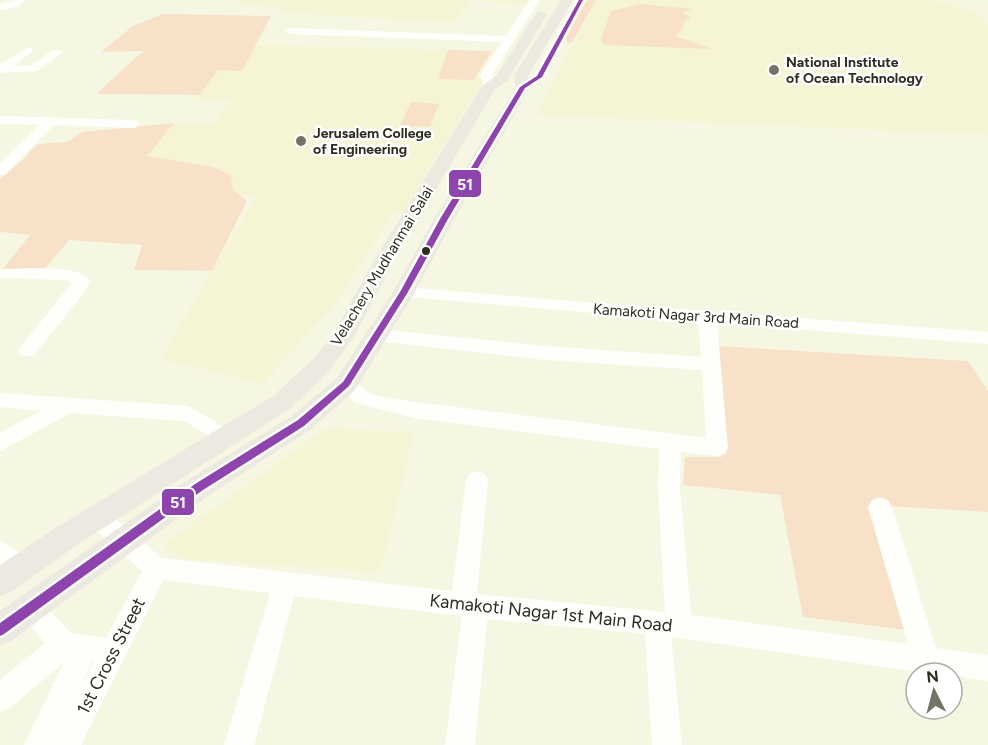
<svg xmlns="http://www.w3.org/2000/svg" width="988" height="745" viewBox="0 0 988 745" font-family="Figtree,sans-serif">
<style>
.built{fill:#f5f5d5}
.green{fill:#f8e1c9}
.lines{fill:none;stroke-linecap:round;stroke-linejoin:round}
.minor{fill:#fefefb;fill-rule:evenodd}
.major{fill:#ece9e0;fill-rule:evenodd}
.bus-1-casing{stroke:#fff;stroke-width:5}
.bus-1{fill:#8e44ad;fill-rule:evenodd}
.poi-dot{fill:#737464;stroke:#fff;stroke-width:2}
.bus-dot{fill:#2d2d20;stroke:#fff;stroke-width:2}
.labels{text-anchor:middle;stroke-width:5;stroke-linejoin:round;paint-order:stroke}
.far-poi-label{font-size:14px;font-weight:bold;fill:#2d2d20;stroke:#fff;text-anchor:start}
.street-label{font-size:15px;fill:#2d2d20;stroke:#fff}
.near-street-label{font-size:18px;fill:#2d2d20;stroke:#fff}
.line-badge{stroke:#fff;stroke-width:2}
.badge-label{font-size:16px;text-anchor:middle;font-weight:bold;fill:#fff}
</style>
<rect width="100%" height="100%" fill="#f6f7e3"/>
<!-- built -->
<path class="built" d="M239 0H531L529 4 470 0 456 22 280 13 281 8 236 4Z
M596 0H933L977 13 988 24V135L537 115Z
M254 45 448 50H450L439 76 484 79 403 213 394 212 337 301 263 384 160 359 256 197 225 193 231 175 213 167 146 156 174 123 212 125 231 100H195L218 70Z
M326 428 414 433 380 572 183 559 162 546Z"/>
<!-- green -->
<path class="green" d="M587 0H596L572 43 568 44 566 36Z
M640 4 693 9 682 13 691 17 685 20 682 30 676 36 712 49 605 45 601 40 611 11Z
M163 14 271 16 242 71 218 70 199 95 96 94 143 51 101 52 133 26Z
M448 50 492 51 474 80 438 79Z
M411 102 439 104 430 127 400 126Z
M174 123 147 156 213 167 231 175 233 190 247 201 212 271 134 270 142 245 69 240 45 269 1 271 30 235 0 232V179L22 161 37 144 67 142 82 132Z
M717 346 968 361 988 391V512L887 506 923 632 803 617 780 495 683 485 685 457H722Z"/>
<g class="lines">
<!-- minor -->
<path class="minor" d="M15 0H26L19 7 0 10V4Z
M530 0H540L492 75 495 86 489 90 483 86 480 75 502 42 290 34 285 31 290 28 506 36Z
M576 0H586L543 79 527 90H519V84L534 75Z
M28 47 32 48V52L13 66H30L53 50H61L63 52 37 71 0 73V65Z
M0 116 135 120 141 124 135 128 54 125 5 174 0 175V163L39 125 0 124Z
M4 269C23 269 78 264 90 280L86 290 34 355 27 356 20 355 18 350 72 283 65 280 0 278V270Z
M404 287 606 304 988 332V344L717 323 728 448 725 454 717 456 681 452 680 488 691 615 908 644 868 507 872 500 880 497 888 500 892 507 936 648 988 655V681L952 676V673H927L671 637 682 745H652L645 634 487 619 475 745H445L462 616 294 596 254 745H224L270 593 163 580 81 745H24L64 662 10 708 0 712V680L45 643 22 616 18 608 22 600 31 596 40 600 71 633 106 638 142 571 90 525 86 518 90 511 98 508 106 511 162 558 452 591 466 480 469 474 477 471 485 474 488 480 477 594 665 612 658 488 659 449 415 418 355 403 336 384 339 379C354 375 356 385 368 392 380 398 401 399 415 402L706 438 702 370 545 360 377 341 370 339 368 335 370 331 377 329 545 346 701 357 698 322 398 296 395 292 398 288ZM92 662H94L79 691Z
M0 393 188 406 231 431 235 437 231 443 224 445 184 421 71 413 0 451V433L41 411 0 407Z
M0 541C13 546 26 556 31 568L28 576 19 579 10 576 0 567Z"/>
<!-- major -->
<path class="major" d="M561 0H573L528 76 530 87 454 219 415 292 355 390 310 430 209 495 11 641 0 645V611L189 479 292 416 337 378 393 292 434 219 516 87 514 76Z
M541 11 547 15 507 81 495 89 395 259 354 337 330 370 291 408 77 545 11 592 0 596V565L57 527 273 396 314 358 334 333 375 259 482 86 497 75 537 12Z"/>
<defs>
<path id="bus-1" d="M579 0H583L542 77 525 88 448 219 408 292 349 386 304 426 203 490 4 634 0 636V623L195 484 298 420 343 382 400 292 440 219 520 87 537 76Z"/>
</defs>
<!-- bus-1 casing -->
<use href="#bus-1" class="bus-1-casing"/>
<!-- bus-1 -->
<use href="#bus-1" class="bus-1"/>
</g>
<!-- markers -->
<g class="poi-dot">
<circle cx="774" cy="70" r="6"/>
<circle cx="301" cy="141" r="6"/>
</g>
<circle class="bus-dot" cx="426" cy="251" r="5"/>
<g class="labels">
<!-- far-poi labels -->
<g class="far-poi-label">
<text x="786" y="67">National Institute<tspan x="786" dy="16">of Ocean Technology</tspan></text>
<text x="313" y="138">Jerusalem College<tspan x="313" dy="16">of Engineering</tspan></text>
</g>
<!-- street labels -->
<g class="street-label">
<text transform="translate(382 266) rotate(-59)" y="5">Velachery Mudhanmai Salai</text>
<text transform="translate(696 316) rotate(4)" y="5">Kamakoti Nagar 3rd Main Road</text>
</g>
<!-- near-street labels -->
<g class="near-street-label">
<text transform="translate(551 613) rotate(6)" y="6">Kamakoti Nagar 1st Main Road</text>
<text transform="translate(111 656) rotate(-63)" y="6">1st Cross Street</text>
</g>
</g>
<g class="line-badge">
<rect x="448" y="169" width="34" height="29" rx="6" fill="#8e44ad"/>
<rect x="161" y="488" width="34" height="28" rx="6" fill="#8e44ad"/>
</g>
<g class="badge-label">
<text x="465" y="190">51</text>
<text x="178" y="508">51</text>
</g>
<!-- north arrow -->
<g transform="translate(934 691) rotate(354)"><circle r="28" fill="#ffffff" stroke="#ababa6" stroke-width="1.5"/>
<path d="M0-4.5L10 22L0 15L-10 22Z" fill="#737464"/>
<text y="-9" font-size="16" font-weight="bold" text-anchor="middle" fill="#2d2d20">N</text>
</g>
</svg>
